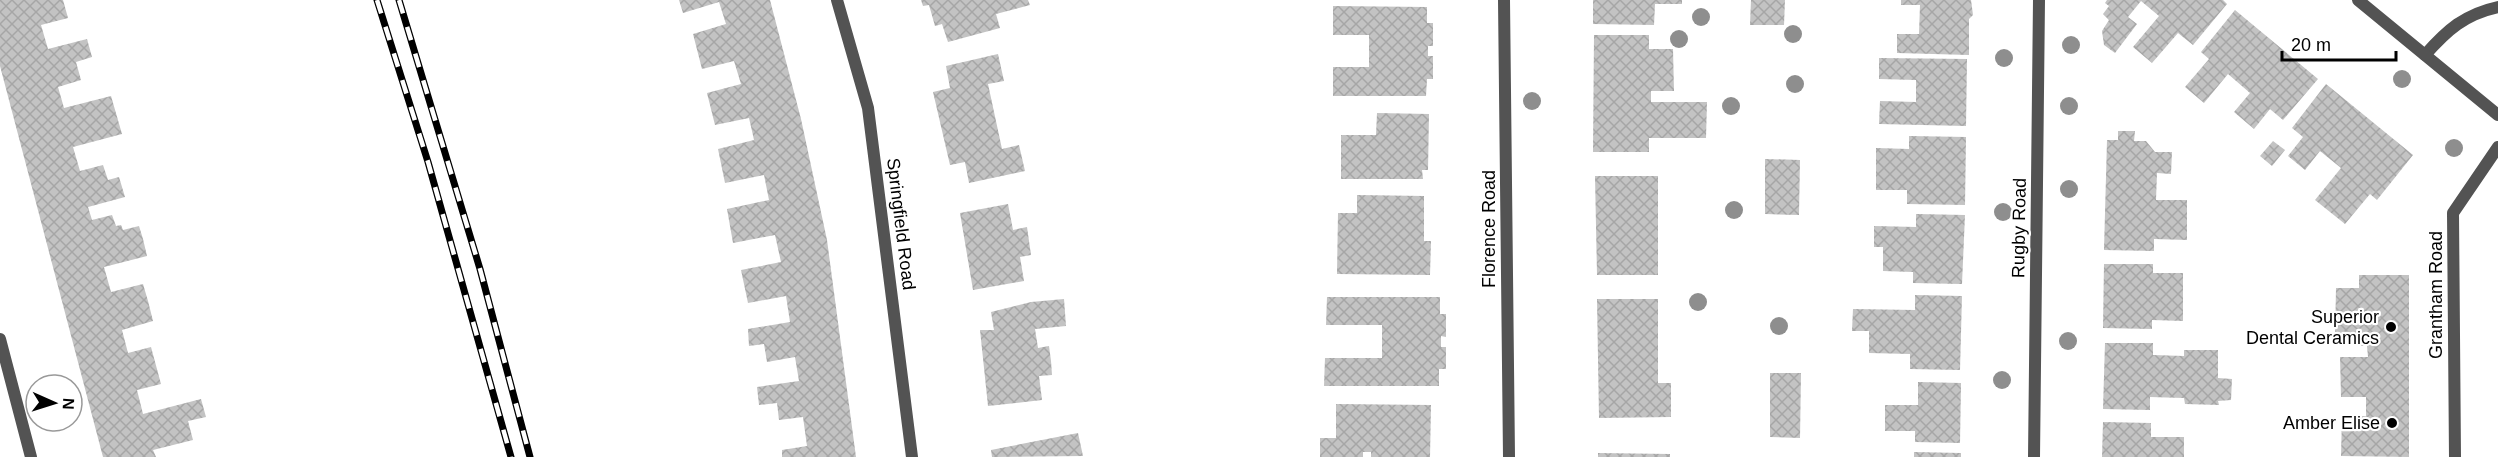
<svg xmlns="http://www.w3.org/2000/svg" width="2498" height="457" viewBox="0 0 2498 457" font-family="Arial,sans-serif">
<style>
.building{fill:url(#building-cross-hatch)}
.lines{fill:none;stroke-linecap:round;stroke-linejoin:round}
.minor{stroke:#535353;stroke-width:12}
.tertiary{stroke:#535353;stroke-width:12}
.rail-casing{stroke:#000;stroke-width:7}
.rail{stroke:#fff;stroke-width:4.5;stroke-dasharray:14;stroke-linecap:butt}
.tree{fill:#8e8e8e}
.poi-dot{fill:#000;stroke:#fff;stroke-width:2}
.labels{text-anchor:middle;stroke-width:4.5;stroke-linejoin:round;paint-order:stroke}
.street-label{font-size:18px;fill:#000;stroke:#fff}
.poi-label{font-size:18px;fill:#000;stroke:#fff;text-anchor:end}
</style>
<defs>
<pattern id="building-cross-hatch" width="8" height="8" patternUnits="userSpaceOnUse" patternTransform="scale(1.5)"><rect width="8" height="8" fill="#c3c3c3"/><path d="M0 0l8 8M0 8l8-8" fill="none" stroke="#a6a6a6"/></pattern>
</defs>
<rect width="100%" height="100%" fill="#fff"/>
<!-- building -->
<path class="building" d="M0 0H63L68 18 41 25 48 49 87 39 92 57 76 62 81 80 58 87 64 108 111 96 122 134 73 147 80 171 103 165 108 180 119 177 125 197 88 207 92 220 112 215 116 226 121 225 123 230 139 226 143 239 147 256 104 267 111 292 143 284 148 301 153 321 122 330 128 353 151 347 161 384 137 390 143 414 201 399 206 417 188 421 193 440 153 450 156 457H103L0 66Z
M679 0H770L801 119 827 240 856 457H782V450L807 446 803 417 779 420 777 403 759 405 757 387 799 381 795 357 767 362 764 344 749 346 748 329 790 322 786 296 748 303 741 270 781 262 775 235 733 243 727 209 769 200 764 175 725 183 718 149 754 140 752 131 749 118 715 125 707 93 741 84 734 61 702 69 693 34 726 24 719 2 683 13Z
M921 0H1028L1030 5 996 14 1000 28 948 42 942 24 935 26 929 5 923 6Z
M1593 0H1682V4H1655L1654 25 1593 24Z
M1751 0H1785L1784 25H1750Z
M1901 0H1971L1973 15 1969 19V55L1897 53V34H1919L1920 5H1901Z
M2107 0H2223L2227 4 2193 45 2178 33 2152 63 2133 47 2159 16 2141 1 2128 17 2137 24 2115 53 2104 45 2102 31 2109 20 2103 14 2109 6 2105 3Z
M1333 6 1427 7V23H1433V46H1428V56H1433V79H1427L1426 96H1333V67H1369V35H1333Z
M2235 10 2318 79 2283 120 2270 109 2254 129 2234 112 2250 93 2228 74 2204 103 2185 87 2209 59 2201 52Z
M1594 35H1649V49H1673L1674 91H1651V102H1707L1706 138H1649V152H1593Z
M998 54 1004 81 988 84 1002 149 1019 145 1025 171 969 183 965 162 950 165 933 92 950 88 946 66Z
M1879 58 1967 59 1966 126 1879 124 1880 101 1916 102V80L1879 79Z
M2326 84 2413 155 2377 200 2370 194 2345 224 2315 200 2341 168 2320 151 2305 170 2288 156 2303 137 2292 128Z
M1377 113 1429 114 1428 170H1422L1423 179H1341V135H1376Z
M2118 131H2135L2134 141H2146L2155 152H2172L2171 174 2157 173 2156 200H2187V240L2154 239V251L2104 250 2107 140H2118Z
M1909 136 1966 137 1965 205 1907 204V190H1876V148L1909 149Z
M2273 141 2285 150 2272 166 2260 156Z
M1765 159 1800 160 1799 215 1765 214Z
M1595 176H1658V275H1597Z
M1357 195 1424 196V241H1431L1430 275 1337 274 1338 213H1357Z
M1008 204 1013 230 1027 227 1031 255 1020 257 1024 281 973 290 960 213Z
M1916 214 1965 215 1962 284 1913 283V272L1883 271V247H1874V226L1916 227Z
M2104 264H2153V273H2183V321L2152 320V329L2103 328Z
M2359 275H2409V457L2341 456 2342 416H2366V397H2341L2340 357H2368L2367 346H2358V337H2335L2336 288H2359Z
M1915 295 1962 296 1960 370 1910 369V354L1869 353V331H1852L1853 309 1915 310Z
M1327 297H1440V314H1446V337L1441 336V347H1446V369H1439V386H1324L1325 358H1382V325H1326Z
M1064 299 1066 326 1035 329 1038 348 1049 346 1051 361 1052 375 1039 376 1042 400 988 406 980 330H994L991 312 1031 302Z
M1597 299H1658V383H1671V417L1599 418Z
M2105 343H2153V355L2184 356V350H2218V378L2232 379 2231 400 2218 401 2219 405 2185 404 2184 398 2150 397V410L2103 409Z
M1770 373H1801L1800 438 1770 437Z
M1918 382 1961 383 1960 443 1915 442V431H1885V405H1918Z
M1336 404 1431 405 1430 457H1371V452H1363V457H1320V438H1336Z
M2103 422 2151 423V437H2184V457H2102Z
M1078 433 1083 456 992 457 991 450Z
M1914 452 1961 453V457H1914Z
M1598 453 1670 454V457H1598Z"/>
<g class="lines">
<!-- minor -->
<path class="minor" d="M837 0 868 108 912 457
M1504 0 1509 457
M2425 55C2447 30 2465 14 2498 7
M0 339 31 457
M2034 457 2039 0
M2455 457 2453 213 2498 147"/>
<!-- tertiary -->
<path class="tertiary" d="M2358 0 2498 115"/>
<defs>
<path id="rail" d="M377 0 428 162 511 457
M399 0 480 269 530 457"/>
</defs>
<!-- rail casing -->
<use href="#rail" class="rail-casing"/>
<!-- rail -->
<use href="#rail" class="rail"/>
</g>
<!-- trees -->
<g class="tree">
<circle cx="1701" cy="17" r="9"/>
<circle cx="1793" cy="34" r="9"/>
<circle cx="1679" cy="39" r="9"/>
<circle cx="2071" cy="45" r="9"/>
<circle cx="2004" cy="58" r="9"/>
<circle cx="2402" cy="79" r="9"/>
<circle cx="1795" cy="84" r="9"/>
<circle cx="1532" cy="101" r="9"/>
<circle cx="1731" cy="106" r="9"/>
<circle cx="2069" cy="106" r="9"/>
<circle cx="2454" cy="148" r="9"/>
<circle cx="2069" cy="189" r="9"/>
<circle cx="1734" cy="210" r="9"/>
<circle cx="2003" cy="212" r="9"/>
<circle cx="1698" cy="302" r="9"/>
<circle cx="1779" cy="326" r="9"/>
<circle cx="2068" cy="341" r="9"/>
<circle cx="2002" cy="380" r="9"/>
</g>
<!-- markers -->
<g class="poi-dot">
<circle cx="2391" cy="327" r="6"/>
<circle cx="2392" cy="423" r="6"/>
</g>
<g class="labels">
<!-- street labels -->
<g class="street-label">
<text transform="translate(901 224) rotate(83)" y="6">Springfield Road</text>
<text transform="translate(2019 228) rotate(-89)" y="6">Rugby Road</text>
<text transform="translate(1489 229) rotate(-90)" y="6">Florence Road</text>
<text transform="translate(2436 295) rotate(-90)" y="6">Grantham Road</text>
</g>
<!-- poi labels -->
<g class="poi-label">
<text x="2379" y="323">Superior<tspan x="2379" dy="21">Dental Ceramics</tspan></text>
<text x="2380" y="429">Amber Elise</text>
</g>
</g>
<!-- north arrow -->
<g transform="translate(54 403) rotate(93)"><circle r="28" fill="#ffffff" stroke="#999999" stroke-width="1.5"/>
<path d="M0-4.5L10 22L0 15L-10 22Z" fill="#000000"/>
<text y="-9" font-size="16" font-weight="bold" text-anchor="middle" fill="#000000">N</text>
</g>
<!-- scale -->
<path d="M2282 51v9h114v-9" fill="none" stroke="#000000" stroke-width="3"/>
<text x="2291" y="51" font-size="18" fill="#000000" stroke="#ffffff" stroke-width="4.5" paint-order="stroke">20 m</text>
</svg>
